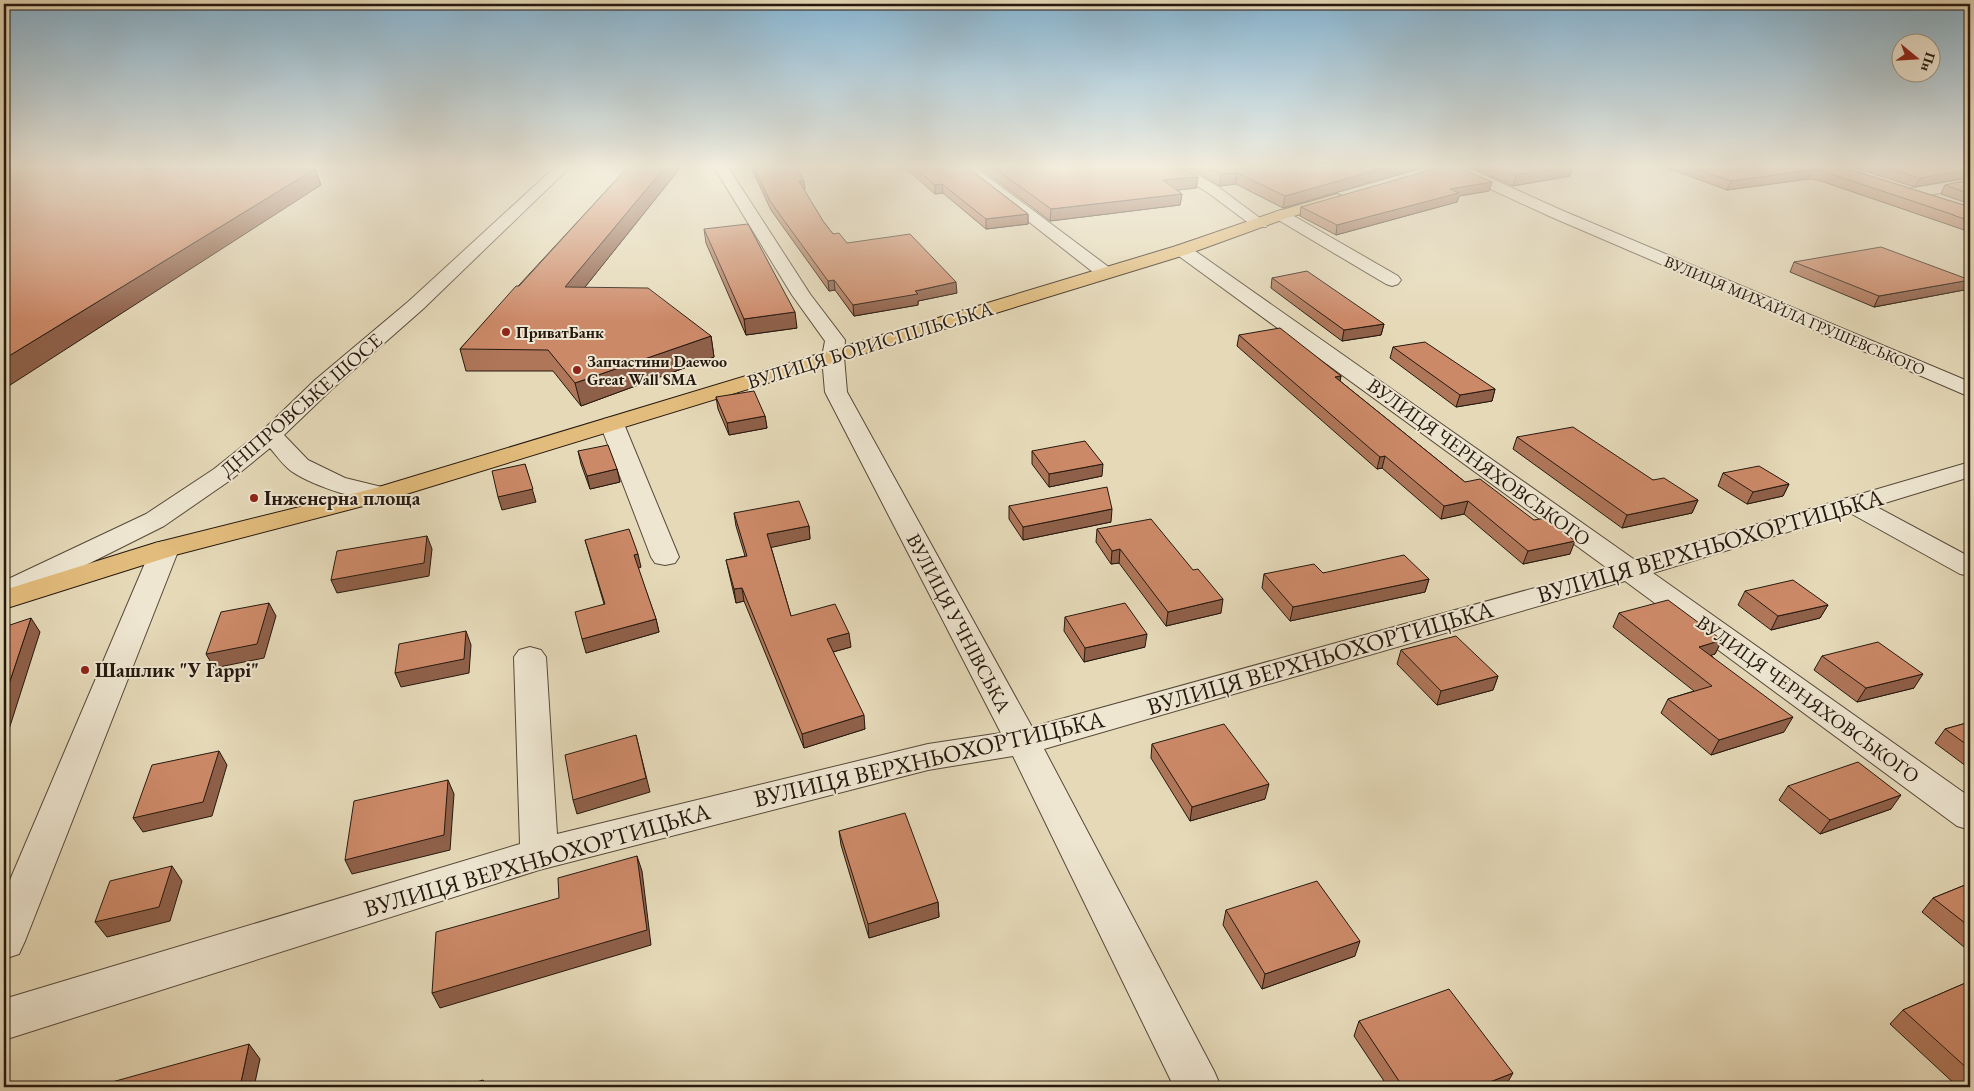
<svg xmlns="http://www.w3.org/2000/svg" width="1974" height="1091" viewBox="0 0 1974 1091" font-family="'EB Garamond',serif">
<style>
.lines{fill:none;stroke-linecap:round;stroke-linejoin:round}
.minor-casing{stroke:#564939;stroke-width:2}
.major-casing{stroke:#26190f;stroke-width:2}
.minor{fill:#eee6d1;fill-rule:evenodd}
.major{fill:#e2bc7c;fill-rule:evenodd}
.wall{fill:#af7659;stroke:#26190f}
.shaded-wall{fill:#8f6049;stroke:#26190f}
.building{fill:#cc8968;stroke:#26190f}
.poi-dot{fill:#8f2418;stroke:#eee6d1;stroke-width:2}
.labels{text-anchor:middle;stroke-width:4;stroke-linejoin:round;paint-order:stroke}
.far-street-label{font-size:16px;fill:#26190f;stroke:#eee6d1}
.far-poi-label{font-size:16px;font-weight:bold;fill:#26190f;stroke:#eee6d1;text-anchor:start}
.street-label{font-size:20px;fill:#26190f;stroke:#eee6d1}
.poi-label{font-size:20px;font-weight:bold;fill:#26190f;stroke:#eee6d1;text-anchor:start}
.near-street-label{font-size:24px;fill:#26190f;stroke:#eee6d1}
</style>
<rect width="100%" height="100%" fill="#e5d9b8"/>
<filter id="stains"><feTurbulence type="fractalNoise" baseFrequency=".004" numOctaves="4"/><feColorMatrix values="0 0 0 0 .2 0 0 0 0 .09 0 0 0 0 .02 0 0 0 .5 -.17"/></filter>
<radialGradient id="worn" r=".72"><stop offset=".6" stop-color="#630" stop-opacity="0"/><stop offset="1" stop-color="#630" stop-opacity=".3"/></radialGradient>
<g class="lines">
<defs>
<path id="minor" d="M555 167H570L423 309 331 390 284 435 308 460 345 478 390 489 394 494 390 499C367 505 311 485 291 471 283 465 276 455 270 448L232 479 164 526 66 575 14 598 4 601V581L146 514 214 469 263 430 315 380 409 301Z
M714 167H728L810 294 845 340 844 357 847 392 1032 727 1607 568 1176 254 1173 250 1176 246 1182 245 1188 246 1635 560 1970 462V477L1875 506 1970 557V576L1960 574 1850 513 1653 573 1970 797V830L1957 826 1625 581 1044 749 1214 1071 1221 1087H1174L1013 756 928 770 539 870 4 1040V999L520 844 514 657 519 650 530 647 541 650 546 657 557 834 928 744 1001 733 825 392 822 357 825 341 792 295Z
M959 167H975L1110 268 1113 272 1110 276 1104 277 1098 276Z
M1167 167H1184L1217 186 1268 224 1266 227H1254L1207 192 1169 170Z
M1447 167H1466L1561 210 1970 382V397L1549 216 1449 170Z
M1970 178V188L1912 198 1907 196 1904 193 1907 190 1912 188Z
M1281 210 1287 212 1398 276 1401 280 1398 284 1392 286 1386 284 1275 218 1273 215 1275 212Z
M612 417 620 419 624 424 679 557 675 563 665 565 655 563 651 557 600 424 604 419Z
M165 541 175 543 179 549 25 941 19 954 4 959V894L151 549 155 543Z"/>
<path id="major" d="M1337 194 1342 196 1345 199 1342 202 1287 218 1188 254 390 499 175 555 4 609V590L155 543 372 489 1176 246 1275 212Z"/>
</defs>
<!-- minor casing -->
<use href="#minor" class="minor-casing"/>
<!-- major casing -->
<use href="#major" class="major-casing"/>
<!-- minor -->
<use href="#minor" class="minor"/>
<!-- major -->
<use href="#major" class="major"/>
</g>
<!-- wall -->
<path class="wall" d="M628 167H681L585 287 711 336 714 357 581 406 553 371H466L460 349Z
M751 167H797L805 189 804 190 823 221 833 234 847 243 957 293 918 301V305L854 316 835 290 829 291 771 210Z
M904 167H967L1028 214V224L986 229 943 193 935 194Z
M983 167H1180L1198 177 1196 188 1177 190 1182 194 1180 205 1050 221 983 170Z
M1188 167H1425L1283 208 1236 184 1220 186Z
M1470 167H1573L1570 176 1513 186Z
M1665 167H1841L1970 207V232L1818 180 1808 179 1727 190Z
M1852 167H1970V178L1915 187Z
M1970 180V204L1941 194 1945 185Z
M1492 182 1489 191 1459 196 1457 202 1336 235 1300 216 1301 207Z
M704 229 797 328 746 335 706 243Z
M1794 262 1964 290 1874 307 1790 272Z
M1272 278 1384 324 1381 335 1342 341 1271 288Z
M1239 335 1341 376 1340 381 1465 482 1570 554 1523 564 1464 514 1441 519 1382 468 1377 469 1237 346Z
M1393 347 1495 389 1492 401 1456 407 1390 358Z
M716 397 765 416 767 428 729 435 718 409Z
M1517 437 1653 480 1698 500 1692 513 1622 528 1513 449Z
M578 451 617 469 620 482 590 489 581 464Z
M1032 451 1102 476 1049 487 1032 464Z
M1723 473 1789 484 1783 496 1747 504 1718 486Z
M1009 506 1111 522 1023 540 1009 519Z
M734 513 809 526 810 539 771 547 791 616 851 647 833 652 865 729 804 748 744 601 736 603 729 573 726 560 745 556 736 526Z
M1097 529 1221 613 1166 626 1119 563 1111 564 1096 542Z
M585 540 641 567 638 568 656 619 659 632 586 653 604 604Z
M1323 573 1429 579 1425 592 1290 621 1262 588 1264 574Z
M1745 591 1828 605 1820 618 1771 630 1738 605Z
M1619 613 1722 640 1715 654 1711 655 1784 732 1711 755 1661 713 1668 699 1694 691 1613 627Z
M1065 617 1145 647 1084 662 1064 631Z
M1401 650 1498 676 1493 690 1437 705 1397 664Z
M1822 656 1914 688 1857 702 1814 670Z
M1970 722V769L1935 743 1945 729Z
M1152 744 1265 799 1190 821 1151 758Z
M1788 786 1891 809 1820 834 1779 800Z
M839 831 938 902 939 917 869 938 841 845Z
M1970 883V952L1922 912 1933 898Z
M1226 910 1355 956 1262 989 1223 925Z
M1970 981V1087H1958L1890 1024 1903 1010Z
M1359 1021 1505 1087H1388L1354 1036Z"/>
<!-- shaded-wall -->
<path class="shaded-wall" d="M665 167H681L569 307 565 287Z
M1388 167H1425L1283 208 1285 196Z
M1564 167H1573L1570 176 1513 186 1516 175Z
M315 169 321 185 4 389V359Z
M1970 169V177L1915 187 1920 178Z
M1812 170 1808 179 1727 190 1731 181Z
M1237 173 1236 184 1220 186 1221 174Z
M1198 177 1196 188 1162 192 1163 180Z
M799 181H804L805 189 800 190Z
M1492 182 1489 191 1459 196 1457 202 1336 235 1337 225 1450 189Z
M942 184 943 193 935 194V185Z
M1182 194 1180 205 1050 221 1051 209Z
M1028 214V224L986 229V219Z
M834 280 835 290 829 291 828 281Z
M1970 280 1964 290 1874 307 1879 296Z
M956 282 957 293 918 301V305L854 316 853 305Z
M795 312 797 328 746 335 744 319Z
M1384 324 1381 335 1342 341 1344 330Z
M711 336 714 357 581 406 575 383Z
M1341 376 1338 388 1335 377Z
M1495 389 1492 401 1456 407 1460 395Z
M765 416 767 428 729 435 727 423Z
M1385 456 1382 468 1377 469 1380 457Z
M525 464 536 502 502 510 498 497Z
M1103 464 1102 476 1049 487V474Z
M617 469 620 482 590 489 587 476Z
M1789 484 1783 496 1747 504 1753 492Z
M1698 500 1692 513 1622 528 1627 515Z
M1468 501 1464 514 1441 519 1444 506Z
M1112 509 1111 522 1023 540V527Z
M809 526 810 539 769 548 767 534Z
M427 536 432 549 429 576 337 593 331 580Z
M1575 541 1570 554 1523 564 1528 551Z
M1120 549 1119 563 1111 564 1112 551Z
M638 554 641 567 637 569 634 555Z
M1429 579 1425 592 1290 621 1293 607Z
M742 588 744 601 736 603 734 589Z
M1223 599 1221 613 1166 626 1168 612Z
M269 603 276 616 264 658 214 668 206 654Z
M1828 605 1820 618 1771 630 1778 616Z
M31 618 40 632 4 745V699Z
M656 619 659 632 586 653 582 639Z
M466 631 471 645 469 673 401 687 395 673Z
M849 633 851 647 829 653 827 639Z
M1147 634 1145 647 1084 662 1085 648Z
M1722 640 1715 654 1692 661 1699 647Z
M1923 674 1914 688 1857 702 1866 688Z
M1498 676 1493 690 1437 705 1441 691Z
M864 715 865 729 804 748 802 734Z
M1793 717 1784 732 1711 755 1719 740Z
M636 735 650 792 577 814 573 800Z
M219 751 227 765 212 816 143 832 133 818Z
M448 780 454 794 450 850 352 874 345 860Z
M1269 784 1265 799 1190 821 1192 807Z
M1901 795 1891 809 1820 834 1830 820Z
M637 856 642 871 651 945 440 1008 432 993Z
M172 866 182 881 170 921 107 937 95 922Z
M938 902 939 917 869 938 868 924Z
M1360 941 1355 956 1262 989 1265 974Z
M249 1044 260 1059 254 1087H240Z
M1513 1073 1505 1087H1477Z
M483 1080 486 1087H483Z"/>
<!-- building -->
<path class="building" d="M4 167H103L101 168 315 169 4 359Z
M628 167H665L565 287 648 288 711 336 575 383 548 350 460 349 516 286H519Z
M754 167H797L804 181H799L823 221 833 234 839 233 847 243 910 234 956 282 915 291 918 294 853 305 834 280 828 281 770 201Z
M914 167H967L1028 214 986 219 942 184 935 185Z
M993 167H1180L1198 177 1163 180 1182 194 1051 209Z
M1208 167H1388L1285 196 1237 173 1221 174Z
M1441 167H1459L1492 182 1450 189 1459 193 1337 225 1301 207Z
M1498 167H1564L1516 175Z
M1692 167H1841L1970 207V221L1953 215H1954L1822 171 1812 170 1731 181Z
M1883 167H1970V169L1920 178Z
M1970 180V194L1945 185Z
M748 224 795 312 744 319 704 229Z
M1881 247 1970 280 1879 296 1794 262Z
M1307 271 1384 324 1344 330 1272 278Z
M1280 328 1341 376 1335 377 1465 482 1480 479 1534 520 1546 518 1575 541 1528 551 1468 501 1444 506 1385 456 1380 457 1239 335Z
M1425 342 1495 389 1460 395 1393 347Z
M754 391 765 416 727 423 716 397Z
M1573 427 1653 480 1664 478 1698 500 1627 515 1517 437Z
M1085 441 1103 464 1049 474 1032 451Z
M608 445 617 469 587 476 578 451Z
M525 464 533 489 498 497 492 471Z
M1759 466 1789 484 1753 492 1723 473Z
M1107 487 1112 509 1023 527 1009 506Z
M799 501 809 526 767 534 791 616 835 604 849 633 827 639 864 715 802 734 742 588 734 589 726 560 747 556 734 513Z
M1151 519 1193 570 1198 569 1223 599 1168 612 1120 549 1112 551 1097 529Z
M629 529 638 554 634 555 656 619 582 639 575 612 605 604 585 540Z
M427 536 424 563 331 580 337 551Z
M1404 555 1429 579 1293 607 1264 574 1314 564 1323 573Z
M1793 580 1828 605 1778 616 1745 591Z
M1668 600 1722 640 1699 647 1793 717 1719 740 1668 699 1712 686 1619 613Z
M269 603 257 644 206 654 221 612Z
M1125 603 1147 634 1085 648 1065 617Z
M31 618 4 699V627Z
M466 631 464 659 395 673 399 644Z
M1456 636 1498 676 1441 691 1401 650Z
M1878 642 1923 674 1866 688 1822 656Z
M1970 722V747L1945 729Z
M1224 724 1269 784 1192 807 1152 744Z
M636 735 646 778 573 800 565 755Z
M219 751 203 802 133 818 152 765Z
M1858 762 1901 795 1830 820 1788 786Z
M448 780 444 835 345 860 354 801Z
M905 813 938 902 868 924 839 831Z
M637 856 647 930 432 993 436 932 559 898 558 878Z
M172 866 159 907 95 922 110 881Z
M1317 881 1360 941 1265 974 1226 910Z
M1970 883V927L1933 898Z
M1970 981V1071L1903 1010Z
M1449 989 1513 1073 1477 1087H1403L1359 1021Z
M249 1044 240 1087H94Z
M483 1080V1087H461Z"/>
<!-- sky -->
<linearGradient id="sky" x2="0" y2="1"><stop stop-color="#87b6d4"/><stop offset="0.52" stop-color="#f3eedf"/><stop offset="1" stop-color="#f3eedf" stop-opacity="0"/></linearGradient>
<rect width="1974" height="320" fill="url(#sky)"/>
<!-- markers -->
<g class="poi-dot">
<circle cx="506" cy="332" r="5"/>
<circle cx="577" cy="370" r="5"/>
<circle cx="254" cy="498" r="5"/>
<circle cx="85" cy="670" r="5"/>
</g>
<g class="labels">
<!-- far-street labels -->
<g class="far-street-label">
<text transform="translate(1795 315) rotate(23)" y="6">ВУЛИЦЯ МИХАЙЛА ГРУШЕВСЬКОГО</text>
</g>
<!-- far-poi labels -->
<g class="far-poi-label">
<text x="516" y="338">ПриватБанк</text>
<text x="587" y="367">Запчастини Daewoo<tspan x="587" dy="18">Great Wall SMA</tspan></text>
</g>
<!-- street labels -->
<g class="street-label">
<text transform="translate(870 345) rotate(-17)" y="7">ВУЛИЦЯ БОРИСПІЛЬСЬКА</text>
<text transform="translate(301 405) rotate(-41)" y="7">ДНІПРОВСЬКЕ ШОСЕ</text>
<text transform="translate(1479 462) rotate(36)" y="7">ВУЛИЦЯ ЧЕРНЯХОВСЬКОГО</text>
<text transform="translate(959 623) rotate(62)" y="7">ВУЛИЦЯ УЧНІВСЬКА</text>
<text transform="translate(1808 699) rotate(36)" y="7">ВУЛИЦЯ ЧЕРНЯХОВСЬКОГО</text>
</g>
<!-- poi labels -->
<g class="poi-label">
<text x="264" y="505">Інженерна площа</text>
<text x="95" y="677">Шашлик "У Гаррі"</text>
</g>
<!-- near-street labels -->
<g class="near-street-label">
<text transform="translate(1710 546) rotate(-16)" y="8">ВУЛИЦЯ ВЕРХНЬОХОРТИЦЬКА</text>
<text transform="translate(1320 658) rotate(-16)" y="8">ВУЛИЦЯ ВЕРХНЬОХОРТИЦЬКА</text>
<text transform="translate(929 759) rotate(-13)" y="8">ВУЛИЦЯ ВЕРХНЬОХОРТИЦЬКА</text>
<text transform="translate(537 860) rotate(-16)" y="8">ВУЛИЦЯ ВЕРХНЬОХОРТИЦЬКА</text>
</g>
</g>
<!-- margin -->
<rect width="1974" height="1091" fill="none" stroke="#e5d9b8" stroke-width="20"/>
<rect x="5" y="5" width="1964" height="1081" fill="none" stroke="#26190f" stroke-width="2.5"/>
<rect x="10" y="10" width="1954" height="1071" fill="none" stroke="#26190f"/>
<!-- north arrow -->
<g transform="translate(1916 58) rotate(108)"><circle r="24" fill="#eee6d1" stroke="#9e9483"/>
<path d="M0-4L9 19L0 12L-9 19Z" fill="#8f2418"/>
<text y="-8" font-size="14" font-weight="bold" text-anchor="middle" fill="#26190f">Пн</text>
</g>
<rect width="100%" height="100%" filter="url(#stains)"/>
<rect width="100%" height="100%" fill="url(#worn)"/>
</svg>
